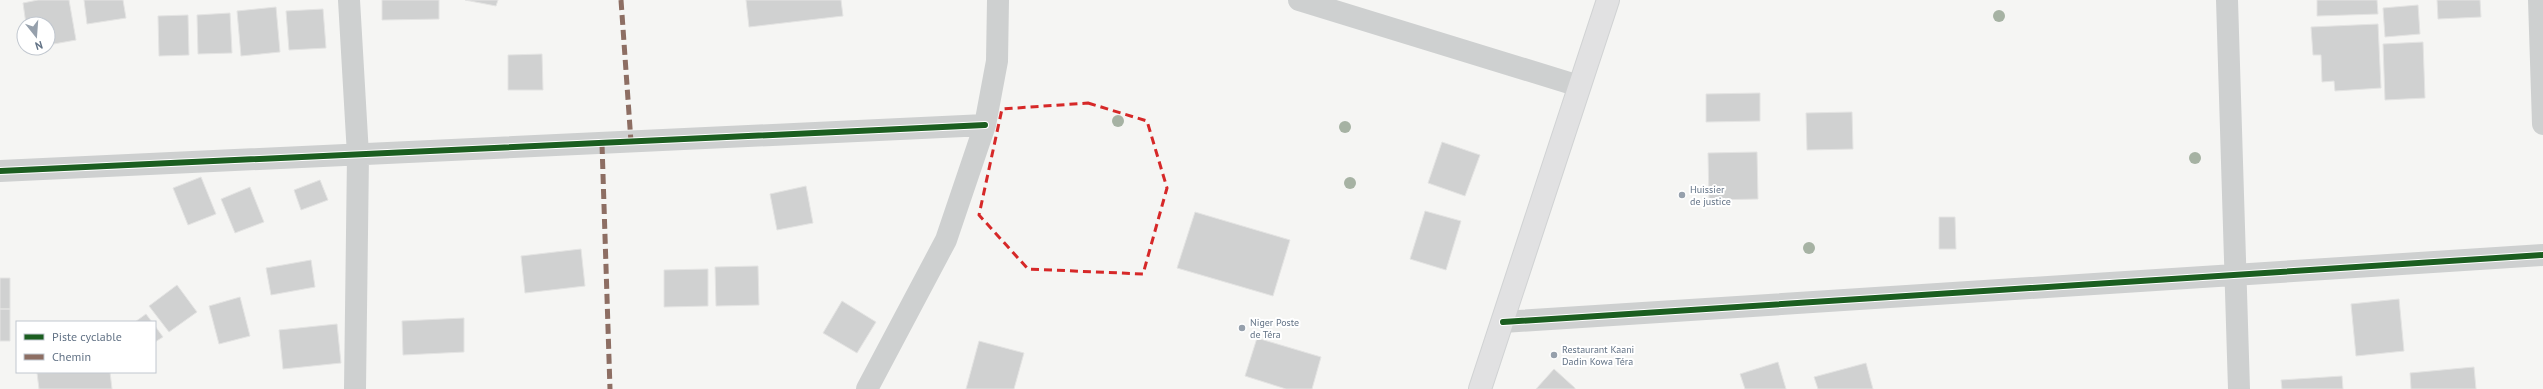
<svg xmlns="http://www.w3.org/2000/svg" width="2543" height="389" viewBox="0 0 2543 389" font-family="'PT Sans',sans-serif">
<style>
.building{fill:#d0d1d1;stroke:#e4e4e3}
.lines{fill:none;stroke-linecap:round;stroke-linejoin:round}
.secondary-casing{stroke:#d0d2d3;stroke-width:24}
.street{stroke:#ced0d0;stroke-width:22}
.secondary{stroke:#e1e1e2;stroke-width:22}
.quiet{stroke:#8d6e63;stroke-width:5;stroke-dasharray:10 5;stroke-linecap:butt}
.cycleway-casing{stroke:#fff;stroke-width:8}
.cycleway{stroke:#1b5e20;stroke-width:6}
.tree{fill:#a6b2a3}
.marked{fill:none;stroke:#d62828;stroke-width:3;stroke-dasharray:8 5;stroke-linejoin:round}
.poi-dot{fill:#96a0ac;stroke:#fff;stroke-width:1.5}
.labels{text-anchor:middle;stroke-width:4;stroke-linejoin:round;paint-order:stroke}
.poi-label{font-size:10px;fill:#637386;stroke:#fff;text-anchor:start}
</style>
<rect width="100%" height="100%" fill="#f5f5f3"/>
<!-- building -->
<path class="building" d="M38 0H69L76 40 48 45V24H26L23 3Z
M84 0H123L126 18 87 24Z
M382 0H439V19L382 20Z
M465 0H498L496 6Z
M746 0H841L843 16 749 27Z
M2317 0H2377L2378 14 2317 16Z
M2437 0H2480L2481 17 2438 19Z
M2418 5 2420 34 2385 37 2383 8Z
M276 7 280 52 241 56 237 11Z
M323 9 326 48 289 50 286 11Z
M230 13 232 53 198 54 197 15Z
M188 15 189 55 159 56 158 16Z
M2378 24 2381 88 2335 91 2334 81 2322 82 2321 55H2313L2311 27Z
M2423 42 2425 98 2385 100 2383 44Z
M542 54 543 90H508V55Z
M1760 93V121L1706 122V94Z
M1852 112 1853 149 1807 150 1806 113Z
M1442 142 1480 155 1465 196 1428 183Z
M1757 152 1758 199 1709 200 1708 153Z
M201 177 216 214 188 225 173 188Z
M320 180 328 200 301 210 294 190Z
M806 186 813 223 777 230 770 194Z
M250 187 264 222 235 233 221 199Z
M1425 211 1461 221 1446 270 1410 259Z
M1195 212 1290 240 1273 296 1177 268Z
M1939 217H1955L1956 249H1939Z
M581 249 585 286 525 293 521 256Z
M311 260 315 287 271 295 266 268Z
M758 266 759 305 716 306 715 267Z
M708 269V306L664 307V270Z
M0 278H10V309H0Z
M177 285 197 312 169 332 149 306Z
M240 297 250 336 219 344 209 306Z
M2399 299 2404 351 2356 356 2351 304Z
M842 301 876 322 857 353 823 333Z
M0 309H10V341H0Z
M146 314 152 322H135Z
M464 318V352L403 355 402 321Z
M337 324 341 363 283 369 279 330Z
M155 326 163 337 155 342Z
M1257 338 1321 357 1312 389H1286L1245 376Z
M979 341 1024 353 1014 389H966Z
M1778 362 1786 389H1745L1740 374Z
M1866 363 1873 389H1818L1814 377Z
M2474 367 2476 389H2411L2410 373Z
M1554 369 1575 388V389H1536Z
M110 372 112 389H39L37 373Z
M2342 376 2343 389H2282L2281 380Z"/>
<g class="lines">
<defs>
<path id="secondary" d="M1480 389 1608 0"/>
</defs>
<!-- secondary casing -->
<use href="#secondary" class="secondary-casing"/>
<!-- street -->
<path class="street" d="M349 0 358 155 355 389
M1299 0 1579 86
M2227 0 2239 389
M2539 0 2543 124
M0 171 985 125
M1503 322 2543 255
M867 389 946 240 985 125 997 61 998 0"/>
<!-- secondary -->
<use href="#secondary" class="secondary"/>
<!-- quiet -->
<path class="quiet" d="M621 0 631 142
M602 144 610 389"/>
<defs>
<path id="cycleway" d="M0 171 985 125
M1503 322 2543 255"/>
</defs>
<!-- cycleway casing -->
<use href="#cycleway" class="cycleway-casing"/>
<!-- cycleway -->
<use href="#cycleway" class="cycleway"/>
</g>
<!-- trees -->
<g class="tree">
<circle cx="1999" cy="16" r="6"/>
<circle cx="1118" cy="121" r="6"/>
<circle cx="1345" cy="127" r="6"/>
<circle cx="2195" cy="158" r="6"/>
<circle cx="1350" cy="183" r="6"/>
<circle cx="1809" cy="248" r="6"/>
</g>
<!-- marked area -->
<path class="marked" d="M1088 103 1147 121 1167 188 1143 274 1028 269 979 215 1002 109Z"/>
<!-- markers -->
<g class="poi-dot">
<circle cx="1682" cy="195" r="4"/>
<circle cx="1242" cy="328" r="4"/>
<circle cx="1554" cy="355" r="4"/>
</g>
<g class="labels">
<!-- poi labels -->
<g class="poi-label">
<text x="1690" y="193">Huissier<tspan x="1690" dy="12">de justice</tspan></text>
<text x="1250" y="326">Niger Poste<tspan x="1250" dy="12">de Téra</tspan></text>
<text x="1562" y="353">Restaurant Kaani<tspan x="1562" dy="12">Dadin Kowa Téra</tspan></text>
</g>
</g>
<!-- legend -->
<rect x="16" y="321" width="140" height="52" fill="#ffffff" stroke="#c1c7cf"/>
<rect x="24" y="334" width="20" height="6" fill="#1b5e20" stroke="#c1c7cf"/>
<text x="52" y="341" font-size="12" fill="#637386">Piste cyclable</text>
<rect x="24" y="354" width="20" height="6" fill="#8d6e63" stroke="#c1c7cf"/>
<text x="52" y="361" font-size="12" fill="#637386">Chemin</text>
<!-- north arrow -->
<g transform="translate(36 36) rotate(163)"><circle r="19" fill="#ffffff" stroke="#c1c7cf"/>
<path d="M0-3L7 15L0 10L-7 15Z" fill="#96a0ac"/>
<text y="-6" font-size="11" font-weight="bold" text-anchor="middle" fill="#637386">N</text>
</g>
</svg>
